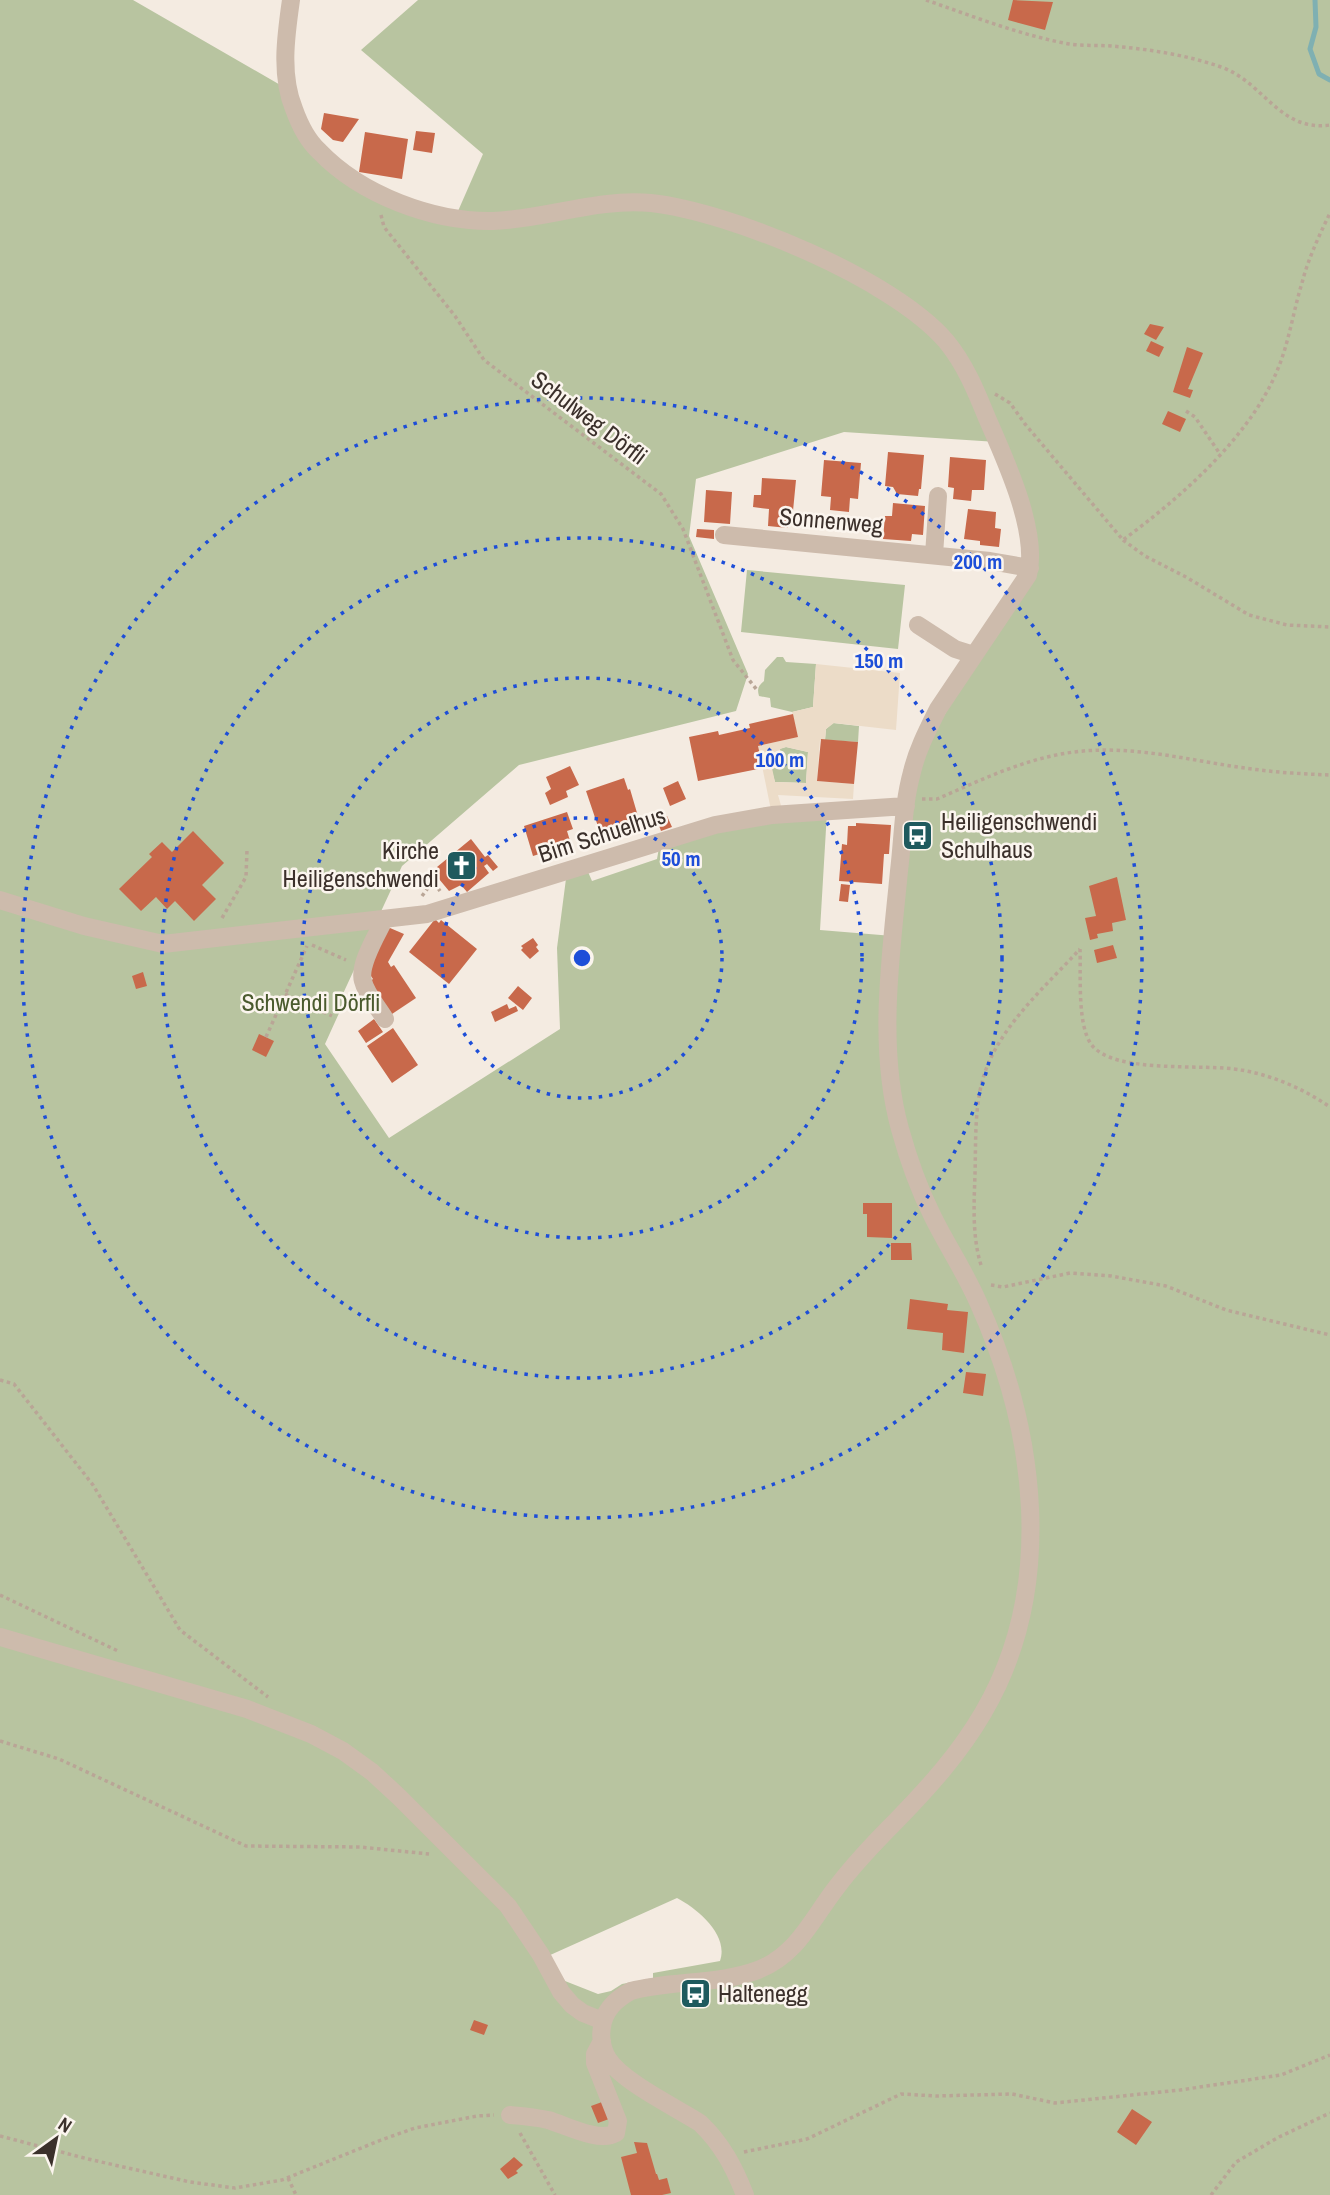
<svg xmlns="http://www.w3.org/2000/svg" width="1330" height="2195" viewBox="0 0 1330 2195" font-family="'Archivo Narrow',sans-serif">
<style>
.green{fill:#b8c4a0;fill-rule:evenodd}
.plaza{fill:#ecdcc8;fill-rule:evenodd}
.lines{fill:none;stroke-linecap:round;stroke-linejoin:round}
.stream{stroke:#7fb0b2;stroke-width:5}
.building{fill:#c8694b}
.path{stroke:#b9a596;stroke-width:3.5;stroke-dasharray:3.5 3.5;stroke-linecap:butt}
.minor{stroke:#cdbbac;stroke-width:18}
.ring{fill:none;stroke:#1d4ed8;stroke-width:3.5;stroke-dasharray:3.5 7}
.labels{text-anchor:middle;stroke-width:5;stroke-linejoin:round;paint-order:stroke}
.street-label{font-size:24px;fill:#3b302b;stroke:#fbf5ee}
.poi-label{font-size:24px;fill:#3b302b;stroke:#fbf5ee;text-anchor:start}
.park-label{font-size:24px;fill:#4a5a2e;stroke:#fbf5ee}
.centre{fill:#1d4ed8;stroke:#fbf5ee;stroke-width:3.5}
.ring-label{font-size:21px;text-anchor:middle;font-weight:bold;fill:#1d4ed8;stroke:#fbf5ee;stroke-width:5;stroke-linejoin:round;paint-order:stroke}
</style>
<rect width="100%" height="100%" fill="#f4ebe1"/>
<!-- green -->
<path class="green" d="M0 0H133L289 90 293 107 348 175 455 218 483 154 361 50 418 0H1330V2195H0ZM844 432 997 442 1031 565 912 771 893 936 820 930 827 812 660 842 657 859 592 881 585 865 567 871 557 948 560 1029 389 1138 325 1044 345 1000 341 998 402 866 519 765 736 711 748 674 689 536 696 479ZM677 1898C698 1909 729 1935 720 1961L653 1973V1978L622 1984 611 1991 598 1994 565 1981 548 1956Z
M747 570 905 585 898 649 741 632Z
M777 657H783L786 662 816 664 813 707 792 712 771 707 770 698 759 696C757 689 758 686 764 681L765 670Z
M833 723 859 726 858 742 825 740 826 729Z
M786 747 808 752 806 783 775 782 771 768 783 765 779 749Z"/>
<!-- plaza -->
<path class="plaza" d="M816 664 900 673 896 730 834 723 826 729 825 740H820L817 781 854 784 853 799 778 795 782 809 772 815 758 746 798 737 792 712 813 707ZM786 747 808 752 806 783 775 782 772 768 783 765 780 749Z"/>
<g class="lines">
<!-- stream -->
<path class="stream" d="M1315 0 1316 27 1310 49 1319 74 1330 80"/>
</g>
<!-- building -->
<path class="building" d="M1013 0 1053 2 1045 30 1008 20Z
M324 113 359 119 343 142 333 140 321 129Z
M416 131 435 133 432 153 413 150Z
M365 132 408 139 402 179 359 172Z
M1150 324 1164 327 1156 340 1144 334Z
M1151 341 1164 347 1159 357 1146 351Z
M1187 347 1203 353 1188 389 1193 390 1190 398 1173 392Z
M1168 411 1186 419 1180 432 1162 424Z
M888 452 924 455 921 489H919L918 496 897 494 893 487 885 486Z
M950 457 986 460 984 490H972L971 501 953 499 954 488 948 487Z
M824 460 861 463 858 499 850 498 849 512 830 510 831 497 821 496Z
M762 478 796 480 793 511H790L788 528 768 526 769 509 753 507 754 495H761Z
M706 490 732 492 730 524 704 522Z
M893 503 925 506 923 535 912 534 911 541 883 539 885 516H892Z
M968 509 996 512 995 528 1001 529 999 547 980 545V541L964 539Z
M697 529 714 530V539L696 537Z
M793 714 798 737 758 746 763 768 698 781 689 737 718 731 719 735 750 728 749 724Z
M821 739 858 742 854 784 817 781Z
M570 766 579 785 566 791 568 797 550 805 545 793 551 789 546 777Z
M624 778 628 790 630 789 642 830 604 844 586 791Z
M678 781 686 799 670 806 663 788Z
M567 812 573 829 567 831 571 844 533 856 524 826Z
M667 816 672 827 661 831 657 820Z
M856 823 891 825 889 854H884L882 884 839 881 842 844 847 845 848 826H856Z
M193 831 224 863 202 885 216 899 194 921 175 901 167 909 156 897 141 911 119 889 152 857 149 854 162 842 172 852Z
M471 839 485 857 488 855 498 867 493 871 487 864 484 866 489 873 467 892 461 885 449 891 434 873 438 869 437 867Z
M1117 877 1126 920 1112 923 1113 931 1097 934 1098 938 1090 940 1085 918 1096 916 1089 886Z
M841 884 850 885 848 902 839 901Z
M435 919 439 923 441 920 477 949 449 984 409 952Z
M390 928 404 934 388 962 391 967 394 965 416 998 392 1014 369 982 373 979 366 969 385 929Z
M533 938 538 945 536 947 539 951 530 959 521 950 523 948 521 946Z
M1113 945 1117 958 1097 963 1094 950Z
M143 972 147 986 136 989 132 976Z
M518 986 532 998 523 1010 508 998Z
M507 1004 509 1009 516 1006 518 1011 495 1022 491 1012Z
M374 1019 383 1032 366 1043 358 1031Z
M393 1028 418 1065 392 1083 367 1046Z
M259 1034 274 1041 266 1057 252 1050Z
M863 1203H892V1238L867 1237V1214H863Z
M891 1243H911L912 1260H891Z
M910 1299 948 1304 947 1310 968 1312 964 1353 942 1350 943 1333 907 1329Z
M966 1372 986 1374 983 1396 963 1393Z
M474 2020 488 2025 484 2035 470 2030Z
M602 2102 609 2119 598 2123 591 2106Z
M1132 2109 1152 2122 1136 2145 1117 2132Z
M634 2142 647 2143 656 2174H657L659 2180 667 2178 671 2193 662 2195H631L621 2157 637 2153Z
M514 2157 523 2165 516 2171 518 2173 508 2179 500 2169Z"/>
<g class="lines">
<!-- path -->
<path class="path" d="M926 0C972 16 1020 35 1069 44 1082 46 1097 45 1111 46 1148 49 1187 55 1221 67 1264 82 1279 132 1330 125
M381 215 384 227 455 316 484 360 661 494 683 529 733 660 757 690
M995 394 1010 403 1025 424 1123 540C1180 498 1249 438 1277 371 1289 343 1293 312 1302 283 1308 259 1319 236 1330 213
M1186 411 1195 417 1220 454
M1123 540 1145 556 1186 577 1249 615 1287 625 1330 627
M922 799H937C981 780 1026 758 1074 752 1137 744 1198 763 1260 770 1283 773 1307 774 1330 775
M422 896 433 881 440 891
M222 918 246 877 247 850
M312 945 346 960
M1080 949C1081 974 1077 1024 1091 1044 1113 1075 1205 1063 1241 1070 1272 1075 1304 1089 1330 1107
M285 994 332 1016
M266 1037 307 946
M981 1265C972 1236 974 1204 975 1174 976 1141 974 1104 985 1072 1002 1024 1046 986 1080 949
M991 1285 1003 1287 1070 1273 1111 1276 1166 1286 1226 1310 1330 1335
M0 1380 14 1384 93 1485 180 1630 268 1697
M0 1595 118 1651
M0 1741 59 1759 246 1846 360 1847 429 1854
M520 2133 555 2195
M0 2136 88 2159 190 2182 235 2188 282 2180 381 2140 415 2128 477 2116 494 2115
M744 2152 807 2139 901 2094 936 2096 1012 2094 1055 2103 1180 2090 1281 2075 1330 2055
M288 2178 296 2195
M1211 2195 1236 2162 1279 2137 1330 2113"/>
<!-- minor -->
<path class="minor" d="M291 0C286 35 280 75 294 109 299 123 307 140 319 151 361 195 433 222 493 221 547 219 597 198 651 203 732 212 893 279 946 341 965 364 976 391 987 418 1005 459 1039 532 1028 575L938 709C928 729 917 750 912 772 903 804 903 838 899 871 891 955 877 1046 900 1129 908 1158 918 1187 932 1215 946 1244 965 1272 978 1302 1036 1430 1057 1587 983 1713 959 1754 929 1787 897 1820 875 1842 854 1864 836 1888 812 1919 797 1955 758 1970 718 1985 672 1980 631 1991 616 1999 604 2010 602 2027 600 2038 602 2049 608 2059 623 2082 675 2107 700 2123 722 2144 734 2167 745 2195
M724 535 990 561 1030 568
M934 555 938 496
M918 625 955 649 974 655
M0 900 84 926 163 944 427 914 715 825 772 815 906 806
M384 920C377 935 358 965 363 981 366 994 378 1007 385 1019
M0 1637 247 1709 311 1734 343 1751 372 1772 398 1796 508 1906 541 1955 561 1992 572 2005 583 2013 603 2021
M510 2115C522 2116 535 2117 548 2120 566 2125 599 2143 616 2133L618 2121 595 2063V2054L602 2041"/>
</g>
<!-- distance rings -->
<g class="ring">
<circle cx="582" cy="958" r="140"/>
<circle cx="582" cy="958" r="280"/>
<circle cx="582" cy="958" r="420"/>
<circle cx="582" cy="958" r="560"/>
</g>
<!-- icons -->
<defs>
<symbol id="bus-square" viewBox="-11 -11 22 22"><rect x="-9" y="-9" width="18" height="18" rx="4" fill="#1f5a5e" stroke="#fbf5ee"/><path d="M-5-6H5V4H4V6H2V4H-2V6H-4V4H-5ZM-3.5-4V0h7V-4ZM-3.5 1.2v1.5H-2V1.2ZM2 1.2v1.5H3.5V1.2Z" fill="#fff"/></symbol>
<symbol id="church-square" viewBox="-11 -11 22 22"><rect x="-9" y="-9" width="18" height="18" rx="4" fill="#1f5a5e" stroke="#fbf5ee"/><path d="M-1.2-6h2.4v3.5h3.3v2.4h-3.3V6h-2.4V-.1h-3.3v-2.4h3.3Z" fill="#fff"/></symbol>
</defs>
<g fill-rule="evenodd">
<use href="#bus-square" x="900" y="818" width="35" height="35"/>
<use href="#church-square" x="444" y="848" width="35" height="35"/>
<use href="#bus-square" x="678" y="1976" width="35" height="35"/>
</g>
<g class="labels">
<!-- street labels -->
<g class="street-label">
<text transform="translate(589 418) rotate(37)" y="8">Schulweg Dörfli</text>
<text transform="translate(831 521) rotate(5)" y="8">Sonnenweg</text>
<text transform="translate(602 835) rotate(-18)" y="8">Bim Schuelhus</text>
</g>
<!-- poi labels -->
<g class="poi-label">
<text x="941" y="830">Heiligenschwendi<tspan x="941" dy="28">Schulhaus</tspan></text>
<text x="439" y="859" text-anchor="end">Kirche<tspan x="439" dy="28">Heiligenschwendi</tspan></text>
<text x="718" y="2002">Haltenegg</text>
</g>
<!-- park labels -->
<g class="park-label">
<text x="311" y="1011">Schwendi Dörfli</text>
</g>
</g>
<circle cx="582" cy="958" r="10" class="centre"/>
<g class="ring-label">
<text x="978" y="569">200 m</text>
<text x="879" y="668">150 m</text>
<text x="780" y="767">100 m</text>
<text x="681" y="866">50 m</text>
</g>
<!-- north arrow -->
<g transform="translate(56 2139) rotate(33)" stroke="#fbf5ee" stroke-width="5" paint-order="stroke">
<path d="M0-5L12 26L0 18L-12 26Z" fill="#3b302b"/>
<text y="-10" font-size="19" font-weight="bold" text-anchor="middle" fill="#3b302b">N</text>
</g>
</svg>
